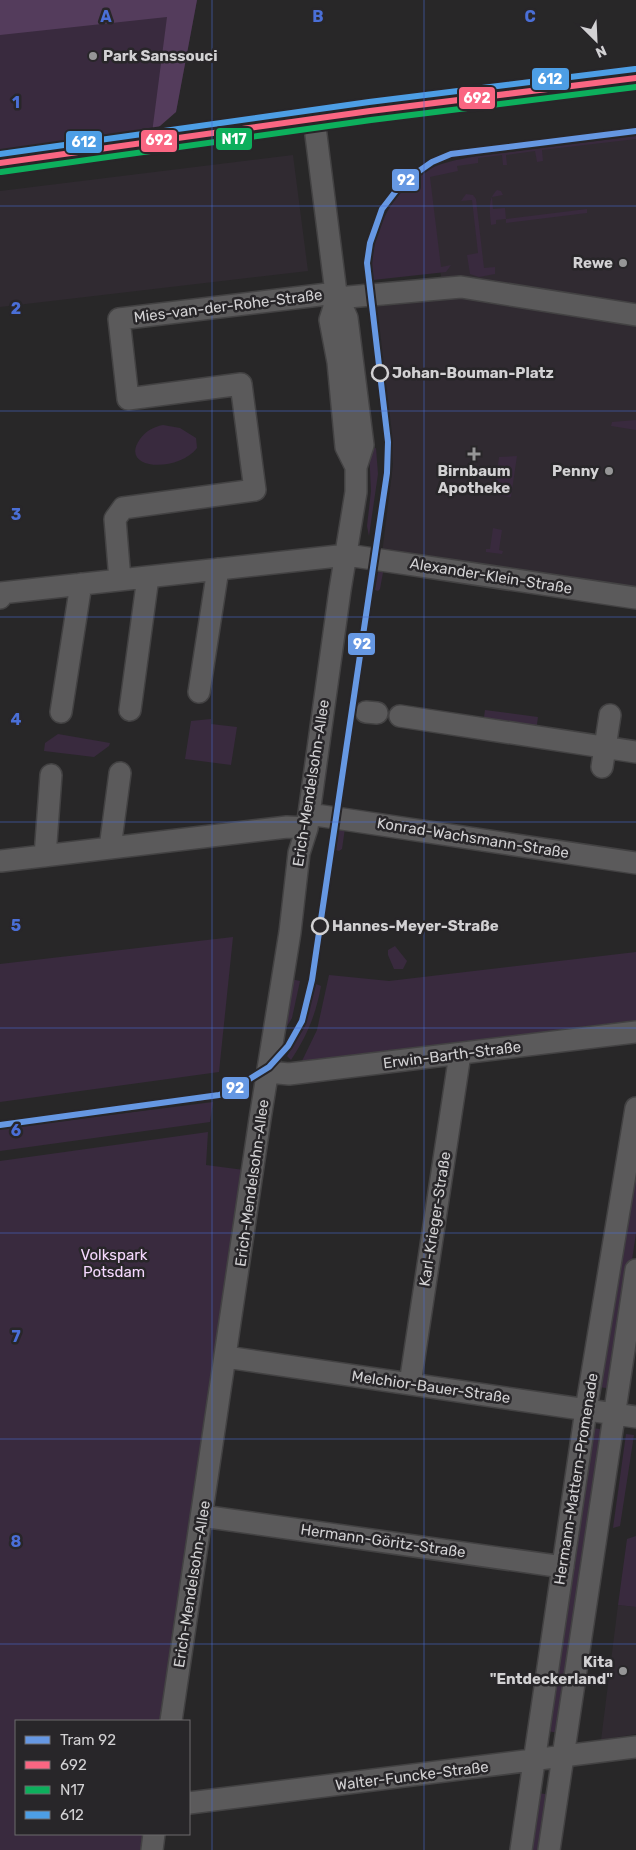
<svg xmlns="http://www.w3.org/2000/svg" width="636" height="1850" viewBox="0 0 636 1850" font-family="Rubik,sans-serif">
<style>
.built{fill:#302a31}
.green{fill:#392a3e}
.forest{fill:#543c5c}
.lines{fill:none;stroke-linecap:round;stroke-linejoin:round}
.minor-casing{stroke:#434243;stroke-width:24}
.minor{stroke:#5b5a5b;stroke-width:21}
.bus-1-casing{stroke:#282629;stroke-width:10}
.bus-2-casing{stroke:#282629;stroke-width:10}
.bus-3-casing{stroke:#282629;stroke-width:10}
.bus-1{stroke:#fa6682;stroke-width:6}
.bus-2{stroke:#0daf5c;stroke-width:6}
.bus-3{stroke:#4d9ee5;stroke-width:6}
.tram-1-casing{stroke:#282629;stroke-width:10}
.tram-1{stroke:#6698e3;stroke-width:6}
.grid{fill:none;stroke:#4a6fd7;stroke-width:1;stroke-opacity:0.55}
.poi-dot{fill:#969697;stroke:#282629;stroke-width:2}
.stop-dot{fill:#282629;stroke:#d2d1d3;stroke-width:2.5}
.labels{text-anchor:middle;stroke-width:5;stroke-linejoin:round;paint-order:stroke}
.poi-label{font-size:15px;font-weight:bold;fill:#d2d1d3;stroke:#282629;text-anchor:end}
.street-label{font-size:15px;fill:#d2d1d3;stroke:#282629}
.stop-label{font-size:15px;font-weight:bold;fill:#d2d1d3;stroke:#282629;text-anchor:start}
.park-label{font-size:15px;fill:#f5d8fe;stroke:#282629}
.grid-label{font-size:16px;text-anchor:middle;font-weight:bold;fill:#4a6fd7;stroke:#282629;stroke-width:5;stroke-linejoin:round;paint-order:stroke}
.line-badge{stroke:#282629;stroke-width:2}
.badge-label{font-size:14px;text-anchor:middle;font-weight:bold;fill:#fff}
</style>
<rect width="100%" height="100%" fill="#282728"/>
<!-- built -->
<path class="built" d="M636 136V591L382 554 393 464 375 305 444 298 427 173 474 157Z
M293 155 308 271 0 307V191Z
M618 1605 636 1607V1734L601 1740Z"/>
<!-- green -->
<path class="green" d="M0 0H197L176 112 144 133 0 151Z
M636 136V139L542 150 543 161 537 162 535 151 506 155 507 165H503L502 155 478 158V163L457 166 458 171 430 177 441 267 451 265 446 272 373 280C367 239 391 190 428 170 442 162 457 160 472 157Z
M497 190 501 191 503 195 492 197 493 209 505 208 506 219 587 209V213L506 223V219L496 220V224L491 225C490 213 487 199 497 190Z
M466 194 473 195 476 199 484 268 495 267V274L479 277 470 274 467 255 478 253 472 200 461 201Z
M636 420V430L611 426 612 422Z
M163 425 180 428 196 438 197 448C178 473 118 470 140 439 146 431 153 427 163 425Z
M376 448 378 474 369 536 367 526 371 491 369 449Z
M517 456 511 497 494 495 499 457Z
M493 528 502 530 499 550 503 551 502 554 486 552V549H490Z
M379 567H384L380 589 378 591 375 590Z
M485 710 538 717 536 731 483 724Z
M211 719V724L237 727 231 765 185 759 191 721Z
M58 734 110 743 109 746 94 757 44 751 45 743Z
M339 827 345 828 342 849 339 851 336 850Z
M233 937 219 1072 0 1102V964Z
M395 946 407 961 403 969H394L388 955V950Z
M636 952V1020L301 1063 317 1030 329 975 389 981Z
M291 979 300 981 292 1018 283 1033Z
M316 984 321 986C316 1014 307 1036 291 1060L287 1056 304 1028Z
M213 1102 210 1122 0 1151V1129Z
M208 1132 206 1165 244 1170 162 1721H16V1834H146L144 1850H0V1161Z
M636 1142V1233L613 1389 599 1387Z
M593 1428 606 1430 559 1733 547 1731Z
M626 1434 634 1435 620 1526 613 1528Z
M636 1536V1607L618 1605 627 1539Z
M538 1793 552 1795 543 1850H529Z"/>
<!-- forest -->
<path class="forest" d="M0 0H197L176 112 152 133 167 17 0 35Z"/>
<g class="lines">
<defs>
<path id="minor" d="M0 163 370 111 636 78
M337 298 461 287 636 315
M337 298 330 320 338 362 346 447 356 467
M120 580 115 519 123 508 255 490 241 384 128 399 119 319 336 293
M0 598 1 593 347 555 636 598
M199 692 218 569
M130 710 148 577
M61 712 81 584
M366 712 377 713
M400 716 636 752
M602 767 610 715
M309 814 636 863
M110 848 120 773
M45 856 51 775
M1 861 287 827 307 828
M268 1072 289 1074 636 1032
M226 1357 636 1417
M410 1384 460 1054
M202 1516 563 1567
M171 1721 260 1119 290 932 299 853 307 828 340 590 356 492V467L363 445 347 318 336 293 314 119
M189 1803 636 1747
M152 1850 154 1834
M521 1850 586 1410 636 1108
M549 1850 636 1270"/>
</defs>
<!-- minor casing -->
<use href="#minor" class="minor-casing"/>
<!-- minor -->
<use href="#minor" class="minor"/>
<defs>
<path id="bus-1" d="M0 163 370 111 636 78"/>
<path id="bus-2" d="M1 172 371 120 636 87"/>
<path id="bus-3" d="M0 154 369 102 635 69"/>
</defs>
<!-- bus-1 casing -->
<use href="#bus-1" class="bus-1-casing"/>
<!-- bus-2 casing -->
<use href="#bus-2" class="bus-2-casing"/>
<!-- bus-3 casing -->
<use href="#bus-3" class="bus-3-casing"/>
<!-- bus-1 -->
<use href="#bus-1" class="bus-1"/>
<!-- bus-2 -->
<use href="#bus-2" class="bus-2"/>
<!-- bus-3 -->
<use href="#bus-3" class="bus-3"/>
<defs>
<path id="tram-1" d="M0 1125 219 1095 232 1090 269 1067 288 1046 302 1021 312 980 387 473 388 442 367 263 370 243 382 209 402 183 432 162 451 154 636 131"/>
</defs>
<!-- tram-1 casing -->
<use href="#tram-1" class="tram-1-casing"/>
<!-- tram-1 -->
<use href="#tram-1" class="tram-1"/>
</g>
<!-- grid -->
<path class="grid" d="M212 0V1850M424 0V1850M0 206H636M0 411H636M0 617H636M0 822H636M0 1028H636M0 1233H636M0 1439H636M0 1644H636"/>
<!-- markers -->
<g class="poi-dot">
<circle cx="93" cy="56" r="5"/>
<circle cx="623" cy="263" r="5"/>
<path d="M471.5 446.5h5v5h5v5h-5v5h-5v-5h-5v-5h5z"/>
<circle cx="609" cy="471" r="5"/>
<circle cx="623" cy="1671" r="5"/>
</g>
<g class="stop-dot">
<circle cx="380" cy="373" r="8"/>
<circle cx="320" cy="926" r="8"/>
</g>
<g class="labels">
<!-- poi labels -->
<g class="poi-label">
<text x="103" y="61" text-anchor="start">Park Sanssouci</text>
<text x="613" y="268">Rewe</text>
<text x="474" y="476" text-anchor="middle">Birnbaum<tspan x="474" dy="17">Apotheke</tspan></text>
<text x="599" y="476">Penny</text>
<text x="613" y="1667">Kita<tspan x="613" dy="17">"Entdeckerland"</tspan></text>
</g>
<!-- street labels -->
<g class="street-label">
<text transform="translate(228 306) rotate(-7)" y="5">Mies-van-der-Rohe-Straße</text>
<text transform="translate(491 576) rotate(9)" y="5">Alexander-Klein-Straße</text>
<text transform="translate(311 783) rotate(-81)" y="5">Erich-Mendelsohn-Allee</text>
<text transform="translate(473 838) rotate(9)" y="5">Konrad-Wachsmann-Straße</text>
<text transform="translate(452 1055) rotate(-7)" y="5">Erwin-Barth-Straße</text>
<text transform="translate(252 1183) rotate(-82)" y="5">Erich-Mendelsohn-Allee</text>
<text transform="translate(435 1219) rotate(-81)" y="5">Karl-Krieger-Straße</text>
<text transform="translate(431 1387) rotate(8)" y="5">Melchior-Bauer-Straße</text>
<text transform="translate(576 1479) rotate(-81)" y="5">Hermann-Mattern-Promenade</text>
<text transform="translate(383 1541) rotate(8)" y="5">Hermann-Göritz-Straße</text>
<text transform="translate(192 1584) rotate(-81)" y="5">Erich-Mendelsohn-Allee</text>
<text transform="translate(412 1776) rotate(-7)" y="5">Walter-Funcke-Straße</text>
</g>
<!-- stop labels -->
<g class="stop-label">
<text x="392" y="378">Johan-Bouman-Platz</text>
<text x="332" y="931">Hannes-Meyer-Straße</text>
</g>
<!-- park labels -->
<g class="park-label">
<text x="114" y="1260">Volkspark<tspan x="114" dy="17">Potsdam</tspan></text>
</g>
</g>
<g class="grid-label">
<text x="106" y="22">A</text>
<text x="318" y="22">B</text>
<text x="530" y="22">C</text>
<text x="16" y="108">1</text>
<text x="16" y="314">2</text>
<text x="16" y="520">3</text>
<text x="16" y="725">4</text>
<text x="16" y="931">5</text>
<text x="16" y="1136">6</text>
<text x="16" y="1342">7</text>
<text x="16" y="1547">8</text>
</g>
<g class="line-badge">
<rect x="531" y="67" width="39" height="24" rx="5" fill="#4d9ee5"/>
<rect x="458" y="86" width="38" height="24" rx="5" fill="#fa6682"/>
<rect x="215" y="127" width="38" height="24" rx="5" fill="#0daf5c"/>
<rect x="140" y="129" width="38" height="24" rx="5" fill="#fa6682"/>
<rect x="65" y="130" width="38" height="24" rx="5" fill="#4d9ee5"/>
<rect x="391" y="168" width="29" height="24" rx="5" fill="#6698e3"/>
<rect x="347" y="632" width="29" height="24" rx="5" fill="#6698e3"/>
<rect x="221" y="1076" width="29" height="24" rx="5" fill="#6698e3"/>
</g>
<g class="badge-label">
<text x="550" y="84">612</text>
<text x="477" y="103">692</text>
<text x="234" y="144">N17</text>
<text x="159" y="145">692</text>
<text x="84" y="147">612</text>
<text x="406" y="185">92</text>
<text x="362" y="649">92</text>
<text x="235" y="1093">92</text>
</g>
<!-- legend -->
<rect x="15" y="1720" width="175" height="115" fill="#282629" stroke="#6c6a6d"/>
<rect x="25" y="1736" width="25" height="8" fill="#6698e3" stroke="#6c6a6d"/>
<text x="60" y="1745" font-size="15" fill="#d2d1d3">Tram 92</text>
<rect x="25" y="1761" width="25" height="8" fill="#fa6682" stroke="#6c6a6d"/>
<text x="60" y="1770" font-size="15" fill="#d2d1d3">692</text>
<rect x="25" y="1786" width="25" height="8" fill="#0daf5c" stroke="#6c6a6d"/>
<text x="60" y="1795" font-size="15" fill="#d2d1d3">N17</text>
<rect x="25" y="1811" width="25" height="8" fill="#4d9ee5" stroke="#6c6a6d"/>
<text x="60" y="1820" font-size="15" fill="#d2d1d3">612</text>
<!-- north arrow -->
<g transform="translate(596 40) rotate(156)" stroke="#282629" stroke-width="4" paint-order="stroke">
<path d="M0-4L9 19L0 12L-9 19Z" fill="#d2d1d3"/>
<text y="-8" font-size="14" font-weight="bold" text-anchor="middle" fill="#d2d1d3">N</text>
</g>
</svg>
